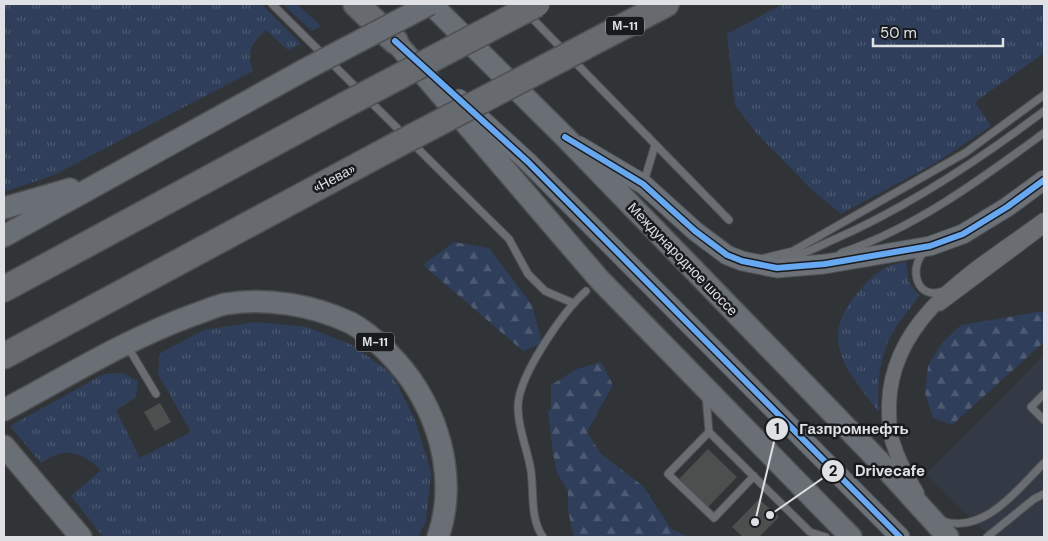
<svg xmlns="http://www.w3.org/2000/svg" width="1048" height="541" viewBox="0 0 1048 541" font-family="'DM Sans',sans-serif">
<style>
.built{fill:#343a45}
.grass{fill:url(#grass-tufts)}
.forest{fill:url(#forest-firs)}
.building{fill:#4d4e4e}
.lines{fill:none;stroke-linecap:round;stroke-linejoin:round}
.lane-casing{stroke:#4e5052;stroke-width:9}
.street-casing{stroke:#4e5052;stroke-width:16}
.secondary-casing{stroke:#4e5052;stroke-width:21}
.primary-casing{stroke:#4e5052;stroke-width:24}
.highway-casing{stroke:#4e5052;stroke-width:28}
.lane{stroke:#6a6e73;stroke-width:7}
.street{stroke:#6a6e73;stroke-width:14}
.secondary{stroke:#6c7077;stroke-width:19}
.primary{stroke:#6a6f75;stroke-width:21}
.highway{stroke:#676a6e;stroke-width:25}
.primary-bridge-casing{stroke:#4e5052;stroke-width:24;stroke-linecap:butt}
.highway-bridge-casing{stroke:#4e5052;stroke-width:28;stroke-linecap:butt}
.primary-bridge{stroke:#6a6f75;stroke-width:21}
.highway-bridge{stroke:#676a6e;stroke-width:25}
.cycleway-casing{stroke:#191a1d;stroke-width:9}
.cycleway{stroke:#66a8f1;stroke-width:6}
.labels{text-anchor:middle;stroke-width:5;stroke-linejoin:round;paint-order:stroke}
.shield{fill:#191a1d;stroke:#a4a5a9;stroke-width:1}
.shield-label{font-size:12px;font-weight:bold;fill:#dfe1e5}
.street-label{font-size:14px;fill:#dfe1e5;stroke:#191a1d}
.leader{fill:none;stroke:#dfe1e5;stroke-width:2}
.callout-dot{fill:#dfe1e5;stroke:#191a1d;stroke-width:2}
.mark-label{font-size:15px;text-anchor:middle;font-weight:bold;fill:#111}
.callout-label{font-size:15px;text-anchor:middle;font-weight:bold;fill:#dfe1e5;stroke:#191a1d;stroke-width:5;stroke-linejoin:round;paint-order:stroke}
</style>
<defs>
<pattern id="grass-tufts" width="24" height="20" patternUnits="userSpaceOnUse" patternTransform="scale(1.25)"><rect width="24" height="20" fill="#2f3e5a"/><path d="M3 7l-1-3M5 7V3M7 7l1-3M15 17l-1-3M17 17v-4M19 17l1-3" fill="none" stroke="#4d5a72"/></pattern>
<pattern id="forest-firs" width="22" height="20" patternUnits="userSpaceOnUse" patternTransform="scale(1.25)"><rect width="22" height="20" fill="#2f3e5a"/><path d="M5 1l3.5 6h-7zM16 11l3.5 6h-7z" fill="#4d5a72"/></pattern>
</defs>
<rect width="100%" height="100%" fill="#313437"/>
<!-- built -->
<path class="built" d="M1044 355V537H990L926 474Z"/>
<!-- grass -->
<path class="grass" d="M4 4H261L301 44 288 50 266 30C251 44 246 51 253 71L54 175 4 192Z
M283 4H297L321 26 312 31Z
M783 4H1044V53L975 102 991 126 937 162 841 214 812 190 757 134 735 105 727 34Z
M906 262 909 282 919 296C912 307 903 316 896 327 880 353 876 383 879 412 845 368 816 338 861 289 875 274 885 264 906 262Z
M255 322 307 327 352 345 392 374 415 420 431 472 426 521 418 537H103L71 496 101 470C80 451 65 446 41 463L10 426 104 374 122 373 138 381 136 397 116 410 140 458 191 432 158 374 160 353 204 330Z"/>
<!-- forest -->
<path class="forest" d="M454 242 489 248 532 305 542 343 523 351 423 265Z
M1044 311V342L952 425 933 418 925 393 928 366 941 344 961 325Z
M601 362 613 385 587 432 601 454 643 486 671 529 689 537H574L568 511V491L557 473 553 453 548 412 551 409V385L577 369Z"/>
<!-- building -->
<path class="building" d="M160 403 171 422 155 431 144 412Z
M708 449 737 477 708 507 679 479Z
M759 499 779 517 759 537H743L732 527Z"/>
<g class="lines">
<defs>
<path id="lane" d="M272 4 509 239 528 274 545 291 573 303
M528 14 564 51
M572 59 729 220
M644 182 655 145
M924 252C908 269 917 301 943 291
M841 253C917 227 981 179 1044 133
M760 259 793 251 965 153 1044 95
M785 259C803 255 819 246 835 239 910 206 979 160 1044 111
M941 307 1044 230
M128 347 156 394
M1044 394 1031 407 1044 420
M706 396 709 432 810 532 826 537
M709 432 668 474 714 518 754 476
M942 521C984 535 1018 489 1044 463
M543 537C530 519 534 493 531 471 528 451 518 429 518 408 517 377 563 312 586 291
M987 537 1034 499 1044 494"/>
<path id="street" d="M917 493C908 478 899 462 894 446 889 433 889 418 889 404 892 314 980 267 1044 220"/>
<path id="secondary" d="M459 99 528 162 900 537
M579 146 643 184 695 231 727 255 742 261 777 268 825 264 930 246 963 234 1007 207 1044 180"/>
<path id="primary" d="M431 4 565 137 879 461 948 537
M395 41 599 279 851 537
M4 208 70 189
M4 236 306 69
M4 410C66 377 127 339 193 315 203 312 215 306 225 304 266 297 313 305 351 323 375 336 403 366 417 389 444 433 455 488 438 537
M4 446 81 537"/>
<path id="highway" d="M356 4 395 41
M584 47 666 4
M4 289 343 106
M4 356 387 150"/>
</defs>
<!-- lane casing -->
<use href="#lane" class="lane-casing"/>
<!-- street casing -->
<use href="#street" class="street-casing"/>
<!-- secondary casing -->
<use href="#secondary" class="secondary-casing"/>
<!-- primary casing -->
<use href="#primary" class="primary-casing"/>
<!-- highway casing -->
<use href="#highway" class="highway-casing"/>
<!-- lane -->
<use href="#lane" class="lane"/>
<!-- street -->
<use href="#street" class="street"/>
<!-- secondary -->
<use href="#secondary" class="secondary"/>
<!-- primary -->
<use href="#primary" class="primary"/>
<!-- highway -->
<use href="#highway" class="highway"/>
<defs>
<path id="primary-bridge" d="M306 69 430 4"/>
<path id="highway-bridge" d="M343 106 537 4
M387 150 584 47"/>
</defs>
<!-- primary-bridge casing -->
<use href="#primary-bridge" class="primary-bridge-casing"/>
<!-- highway-bridge casing -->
<use href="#highway-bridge" class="highway-bridge-casing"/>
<!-- primary-bridge -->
<use href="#primary-bridge" class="primary-bridge"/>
<!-- highway-bridge -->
<use href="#highway-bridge" class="highway-bridge"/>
<defs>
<path id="cycleway" d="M395 41 528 162 900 537
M565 137 643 184 695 231 727 255 742 261 777 268 825 264 930 246 963 234 1007 207 1044 180"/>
</defs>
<!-- cycleway casing -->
<use href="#cycleway" class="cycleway-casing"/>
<!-- cycleway -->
<use href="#cycleway" class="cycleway"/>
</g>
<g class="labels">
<!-- shield labels -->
<g class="shield">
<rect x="606" y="16.5" width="38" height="19" rx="4"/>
<rect x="356" y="332.5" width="38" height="19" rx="4"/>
</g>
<g class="shield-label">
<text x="625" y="30">М-11</text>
<text x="375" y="346">М-11</text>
</g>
<!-- street labels -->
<g class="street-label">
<text transform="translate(334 178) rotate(-28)" y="5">«Нева»</text>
<text transform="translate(683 259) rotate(46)" y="5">Международное шоссе</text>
</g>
</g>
<!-- callouts -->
<path class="leader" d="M755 522L777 429M770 515L833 471"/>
<g class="callout-dot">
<circle cx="755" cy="522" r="5"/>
<circle cx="770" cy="515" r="5"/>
<circle cx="777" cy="429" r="12"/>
<circle cx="833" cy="471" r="12"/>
</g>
<g class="mark-label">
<text x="777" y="434">1</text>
<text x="833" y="476">2</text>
</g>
<g class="callout-label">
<text x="854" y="434">Газпромнефть</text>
<text x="890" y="476">Drivecafe</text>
</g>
<!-- border -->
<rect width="1048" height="541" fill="none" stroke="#dfe1e5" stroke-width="10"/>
<!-- scale -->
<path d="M873 38v8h130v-8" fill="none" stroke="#dfe1e5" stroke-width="2.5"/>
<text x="880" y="38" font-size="15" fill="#dfe1e5" stroke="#191a1d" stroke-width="4" paint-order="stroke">50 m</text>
</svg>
